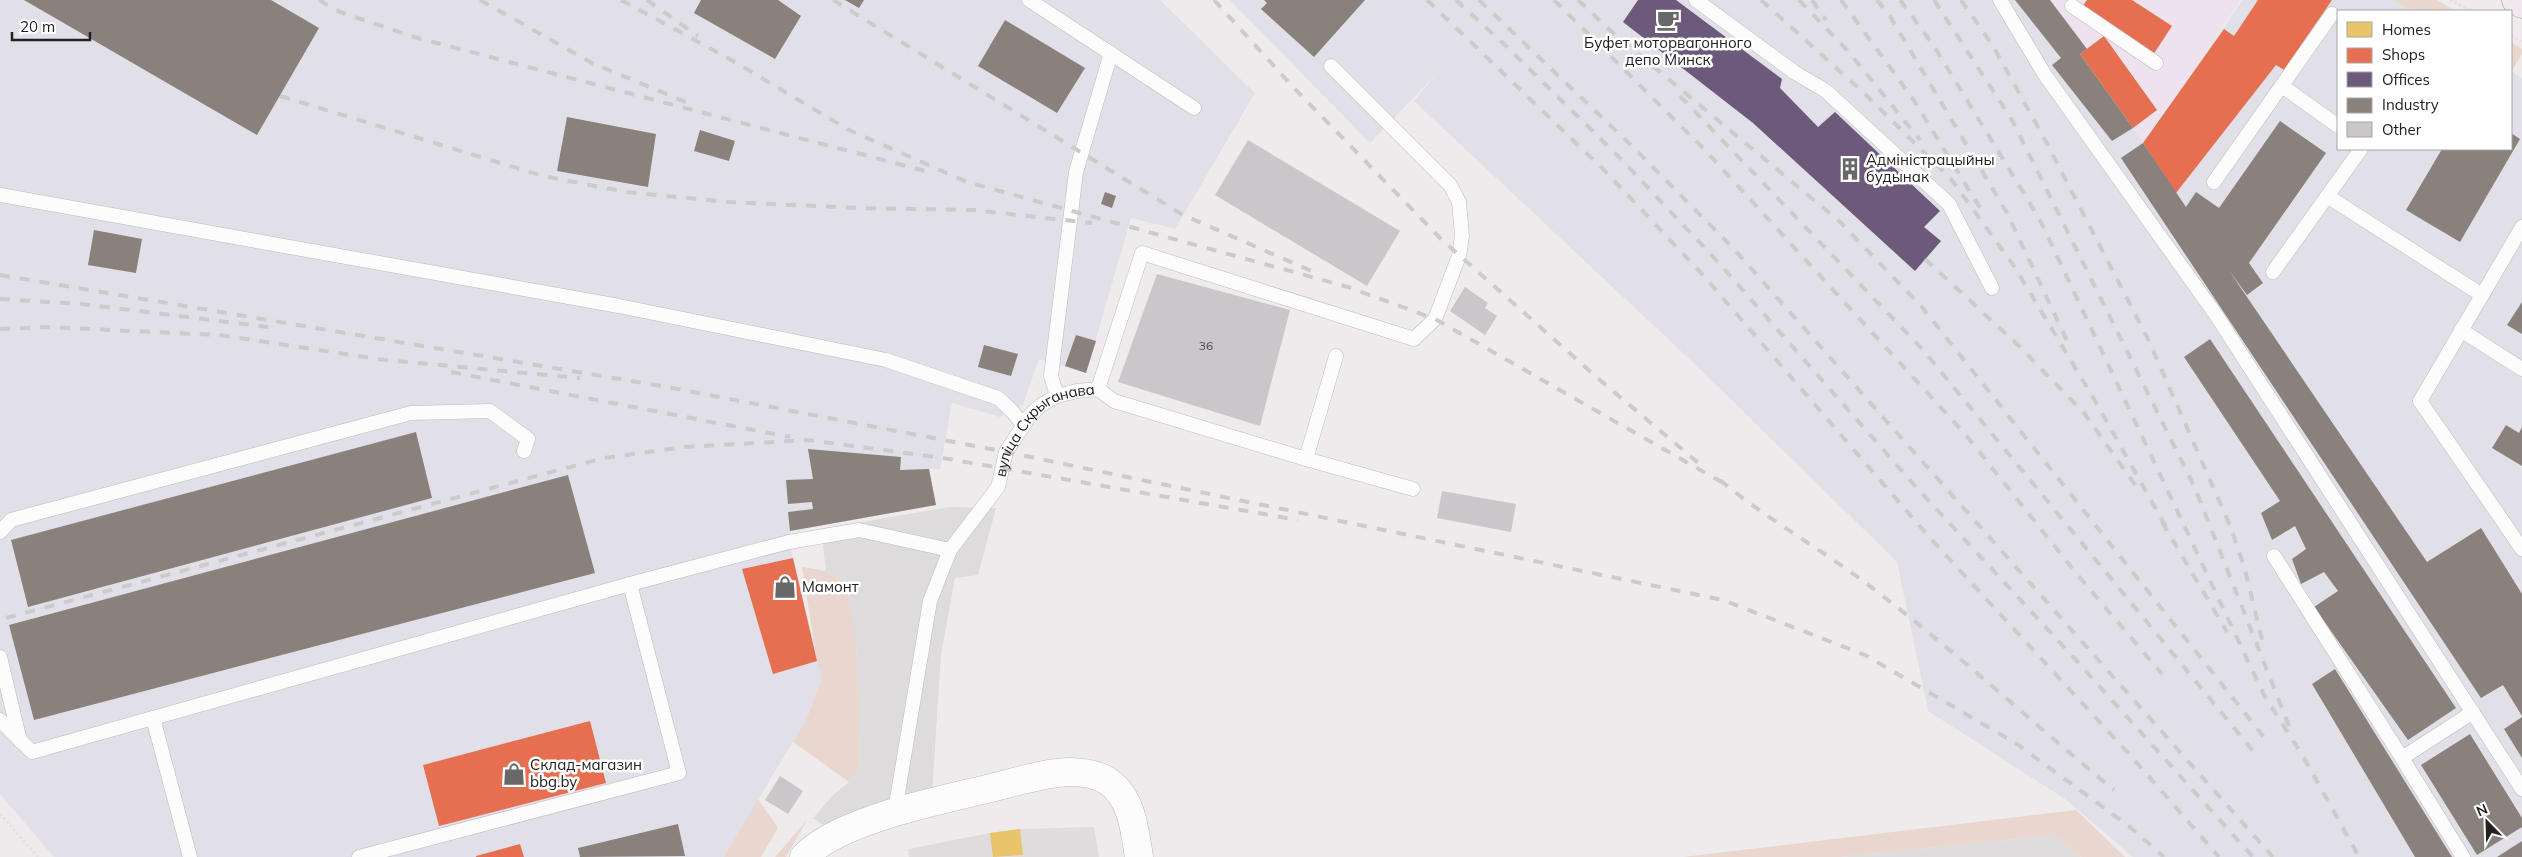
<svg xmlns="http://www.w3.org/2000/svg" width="2522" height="857" viewBox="0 0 2522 857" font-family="Mulish,sans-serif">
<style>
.residential{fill:#dedcdd}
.commercial{fill:#ede2ee}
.industrial{fill:#e1dfe7}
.grass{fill:#e9d6cf}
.parking{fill:#dddbdc}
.homes{fill:#e9c46a}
.shops{fill:#e76f51}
.offices{fill:#6d597a}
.industry{fill:#8a817c}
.building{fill:#cac6c9}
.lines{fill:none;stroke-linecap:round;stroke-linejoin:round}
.service-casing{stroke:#bebcbd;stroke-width:15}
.minor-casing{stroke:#bebcbd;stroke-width:29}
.primary-casing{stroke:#a38997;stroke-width:29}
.path{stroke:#e9ddea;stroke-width:3;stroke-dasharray:2.5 2.5;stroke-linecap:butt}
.service{stroke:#fdfcfc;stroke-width:14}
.minor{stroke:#fdfcfc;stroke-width:28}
.primary{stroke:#f1e8ed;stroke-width:28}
.rail{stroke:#cbcbcb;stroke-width:4;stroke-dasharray:10 10;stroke-linecap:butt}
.labels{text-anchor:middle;stroke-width:5;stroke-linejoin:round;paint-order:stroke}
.number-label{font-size:12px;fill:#4b4a4b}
.poi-label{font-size:15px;fill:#212121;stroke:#fff;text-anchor:start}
.street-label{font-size:15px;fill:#212121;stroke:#fff}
</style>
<rect width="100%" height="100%" fill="#efebed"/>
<!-- residential -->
<path class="residential" d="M1094 827 1099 857H909L908 849 990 833 1020 829Z"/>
<!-- commercial -->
<path class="commercial" d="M2050 0H2241L2143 143 2080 54 2087 48Z"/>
<!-- industrial -->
<path class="industrial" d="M0 0H1160L1255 93 1175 229 1131 218 1086 373 1039 359 1023 404 1012 411 1000 417 952 403 940 469H929L936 505 790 531 789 542 822 677 807 718 724 857H54L0 794Z
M1230 0H2050L2087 49 2080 54 2143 143 2243 0H2393L2411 11H2338V149H2511V71L2522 78V857H2133L2065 799 1928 711 1897 562 1701 370 1414 101 1439 71 1370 143Z"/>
<!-- grass -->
<path class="grass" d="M2393 0H2437L2456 11H2411Z
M2511 42 2522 49V54L2511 72Z
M802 567C813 569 834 570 841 580 862 606 859 730 860 767L849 782 793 742 807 718 822 677 817 661Z
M758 799 778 828 761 857H724Z
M2076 810 2125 857H2081L2055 835 1840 857H1683Z
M807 820 786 857H775Z"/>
<!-- parking -->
<path class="parking" d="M950 507 996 508 978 575 955 578 941 655 932 793 831 830 813 818 834 794 849 782 860 767 857 650 849 596 841 579 826 572 821 529Z
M2055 835 2081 857H1840Z"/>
<!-- homes -->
<path class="homes" d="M1020 829 1023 855 993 857 990 833Z"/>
<!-- shops -->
<path class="shops" d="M2087 0H2132L2172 26 2153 55 2082 7Z
M2258 0H2332L2284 70 2276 65 2176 193 2143 143 2224 29 2234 36Z
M2104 36 2157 110 2133 128 2080 54Z
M793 558 817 661 773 674 742 569Z
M590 721 606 783 439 826 423 765Z
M520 844 524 857H476V856Z"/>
<!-- offices -->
<path class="offices" d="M1638 0H1676L1782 79 1780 88 1818 127 1835 112 1940 211 1924 227 1941 241 1915 271 1753 123 1623 22Z"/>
<!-- industry -->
<path class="industry" d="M24 0H271L319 28 257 135Z
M701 0H778L801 16 775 59 694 13Z
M845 0H864L859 8Z
M1264 0H1365L1314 57 1261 9 1267 3Z
M2015 0H2050L2087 49 2080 54 2133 128 2112 141 2052 65 2061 58Z
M1005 20 1085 68 1057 113 978 66Z
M567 117 656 134 648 187 557 171Z
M2280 121 2326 153 2249 263 2263 283 2247 295 2228 269 2427 562 2481 528 2522 594V716L2503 685 2481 698 2121 158 2143 143 2186 207 2196 192 2219 208Z
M700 130 735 141 729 161 694 151Z
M2511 133 2520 139 2460 242 2406 210 2442 149H2511Z
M1105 192 1116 196 1112 208 1101 204Z
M94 230 142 239 136 273 88 265Z
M2522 302V334L2507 325Z
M1076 335 1096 341 1086 373 1065 366Z
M2210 339 2456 708 2408 740 2314 607 2338 591 2324 572 2301 584 2292 559 2306 549 2295 526 2272 540 2261 513 2280 501 2184 357Z
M984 345 1018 354 1011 376 978 367Z
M2506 425 2519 433 2522 427V466L2492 448Z
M416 432 432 498 28 607 11 540Z
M808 449 901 457 900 470 929 469 936 505 790 531 788 512 813 509 812 502 788 504 786 480 813 479Z
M568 475 595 573 34 720 9 625Z
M2335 669 2452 857H2415L2312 684Z
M2522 717V758L2504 729Z
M2470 734 2522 818V827L2477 855 2421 765Z
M678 824 685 856 580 857 578 848Z
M2522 841V857H2497Z"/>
<!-- building -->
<path class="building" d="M1248 140 1400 231 1367 286 1215 195Z
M1157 274 1290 310 1260 426 1118 382Z
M1465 287 1488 303 1485 308 1497 316 1485 335 1450 311Z
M1442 491 1516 504 1511 532 1437 518Z
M780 776 803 791 788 814 765 800Z"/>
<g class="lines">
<defs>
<g id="service">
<path d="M1029 0 1194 108"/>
<path d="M1696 0 1794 72 1826 91 1949 204 1992 288"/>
<path d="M2000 0 2045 75 2216 315 2522 789"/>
<path d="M2072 6 2156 63"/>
<path d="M2282 86 2338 126"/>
<path d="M2214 182 2332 14"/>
<path d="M0 195 619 306 886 360 998 398 1012 411 1023 425"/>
<path d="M2327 196 2482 295"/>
<path d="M2522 227 2420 401 2522 549"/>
<path d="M2273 272 2361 149"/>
<path d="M2461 330 2522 369"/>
<path d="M1098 389 1114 401 1306 459 1336 356"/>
<path d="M1057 396 1051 376 1076 172 1111 53"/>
<path d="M1306 459 1413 489"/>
<path d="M0 532 11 520 411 413 490 411 528 439 524 451"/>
<path d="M2274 556 2402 758 2473 712"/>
<path d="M0 657 20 741"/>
<path d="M153 718 190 857"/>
<path d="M0 720 32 752 630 584 789 542 859 530 950 550"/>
<path d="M2402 758 2463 857"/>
<path id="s1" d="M895 811 930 601 950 550 998 487 1006 452 1030 415 1041 405 1057 396 1077 391 1098 389 1142 253 1414 339 1435 319 1459 256 1462 236 1459 202 1450 185 1331 66"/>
<path d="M359 857 679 773 630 584"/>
</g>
<path id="minor" d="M804 857C838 820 942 800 991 788 1016 782 1043 773 1069 772 1082 772 1098 774 1109 782 1132 798 1135 832 1139 857"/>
<path id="primary" d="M2516 0 2522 4"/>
</defs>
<!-- service casing -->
<use href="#service" class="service-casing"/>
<!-- minor casing -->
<use href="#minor" class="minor-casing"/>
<!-- primary casing -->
<use href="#primary" class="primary-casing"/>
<!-- path -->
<path class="path" d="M2450 0 2470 11
M2511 35 2522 42
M0 814 38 857"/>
<!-- service -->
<use href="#service" class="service"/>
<!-- minor -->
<use href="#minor" class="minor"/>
<!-- primary -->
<use href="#primary" class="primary"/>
<!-- rail -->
<path class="rail" d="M319 0 340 12 414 37 933 173
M480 0 592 63 688 103
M621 0 728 58 849 130 967 182 1348 287 1435 319 1725 484
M647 0 698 36
M833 0 1183 215 1314 272
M1214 0 1293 87 1441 239 1601 381 1702 466
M1427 0 1605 171 1702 274 1930 538 2130 755 2219 857
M1456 0 1507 47 1619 157 1718 262 1916 487 2065 648 2253 857
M1479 0 1632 146 1733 248 2273 857
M1554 0 1704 149 1965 434 2076 573 2162 674
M1578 0 1612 32 1839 221 1921 306 2267 741
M1761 0 1864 93 1951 179 2014 266 2094 399 2166 527
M1799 0 1848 51 1920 140
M1812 0 1826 20
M1841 0 1913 99 1985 216
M1877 0 1891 18 2007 213 2070 347
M1900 0 1934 46 2040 220 2264 695 2304 758 2359 857
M1934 0 2012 120 2195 488 2289 726
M1961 0 1993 46 2043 136 2148 339 2231 528 2245 570 2263 644
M280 96 543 176 626 192 729 202 857 208 973 210 1092 223
M1680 96 1923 350 2253 751
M1925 259 2020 347 2084 413 2136 486
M0 275 667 387 1006 452 1723 600 1865 655 2017 744 2130 827 2164 857
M0 299 82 304 276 328
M0 329 46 327 219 335 385 360 580 378
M451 372 790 437
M1720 480C1764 517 1816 546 1863 581 1950 646 2030 721 2114 790
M2162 522 2227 632
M6 618 604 458 685 447 808 440 943 458 1298 520"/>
</g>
<!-- icons -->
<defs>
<symbol id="cafe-bare" viewBox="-9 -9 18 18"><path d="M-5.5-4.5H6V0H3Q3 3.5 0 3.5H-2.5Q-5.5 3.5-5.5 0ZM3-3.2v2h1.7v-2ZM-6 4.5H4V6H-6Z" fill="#696868" stroke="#fff" stroke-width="2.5" paint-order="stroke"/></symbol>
<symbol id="building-bare" viewBox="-9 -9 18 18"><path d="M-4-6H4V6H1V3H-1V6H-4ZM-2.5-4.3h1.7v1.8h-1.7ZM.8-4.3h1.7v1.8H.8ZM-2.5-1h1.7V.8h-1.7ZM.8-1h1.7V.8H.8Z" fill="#696868" stroke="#fff" stroke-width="2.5" paint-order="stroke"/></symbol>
<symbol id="shop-bare" viewBox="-9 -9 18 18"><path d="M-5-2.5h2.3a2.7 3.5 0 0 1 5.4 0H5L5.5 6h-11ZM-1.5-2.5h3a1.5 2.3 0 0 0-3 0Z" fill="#696868" stroke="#fff" stroke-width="2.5" paint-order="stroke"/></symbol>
</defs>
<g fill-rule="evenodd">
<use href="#cafe-bare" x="1652" y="4" width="32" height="32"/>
<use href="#building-bare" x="1834" y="153" width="32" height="32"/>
<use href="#shop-bare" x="769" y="571" width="32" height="32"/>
<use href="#shop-bare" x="498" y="758" width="32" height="32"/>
</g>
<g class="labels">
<!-- number labels -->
<g class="number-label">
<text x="1206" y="350">36</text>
</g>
<!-- poi labels -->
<g class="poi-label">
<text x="1668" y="48" text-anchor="middle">Буфет моторвагонного<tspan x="1668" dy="17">депо Минск</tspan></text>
<text x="1866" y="165">Адміністрацыйны<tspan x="1866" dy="17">будынак</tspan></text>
<text x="802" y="592">Мамонт</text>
<text x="530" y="770">Склад-магазин<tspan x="530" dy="17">bbg.by</tspan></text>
</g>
<!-- street labels -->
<g class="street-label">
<text dy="5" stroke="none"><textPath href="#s1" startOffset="428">вуліца Скрыганава</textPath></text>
</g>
</g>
<!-- legend -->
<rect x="2337" y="10" width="175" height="140" fill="#ffffff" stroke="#a6a6a6"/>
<rect x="2347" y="22" width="25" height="15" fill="#e9c46a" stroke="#a6a6a6"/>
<text x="2382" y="35" font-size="15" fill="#212121">Homes</text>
<rect x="2347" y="48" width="25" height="15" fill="#e76f51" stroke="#a6a6a6"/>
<text x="2382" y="60" font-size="15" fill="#212121">Shops</text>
<rect x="2347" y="72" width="25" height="15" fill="#6d597a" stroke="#a6a6a6"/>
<text x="2382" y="85" font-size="15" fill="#212121">Offices</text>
<rect x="2347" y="98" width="25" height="15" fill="#8a817c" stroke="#a6a6a6"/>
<text x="2382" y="110" font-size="15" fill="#212121">Industry</text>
<rect x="2347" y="122" width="25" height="15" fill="#cac6c9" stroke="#a6a6a6"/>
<text x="2382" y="135" font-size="15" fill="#212121">Other</text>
<!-- north arrow -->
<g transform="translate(2487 822) rotate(337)" stroke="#ffffff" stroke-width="4" paint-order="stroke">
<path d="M0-4L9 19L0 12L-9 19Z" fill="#212121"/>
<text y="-8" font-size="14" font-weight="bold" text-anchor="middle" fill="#212121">N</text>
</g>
<!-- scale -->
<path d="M12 32v8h78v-8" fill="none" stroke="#212121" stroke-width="2.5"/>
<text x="20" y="32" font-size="15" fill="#212121" stroke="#ffffff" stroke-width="4" paint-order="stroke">20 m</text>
</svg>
